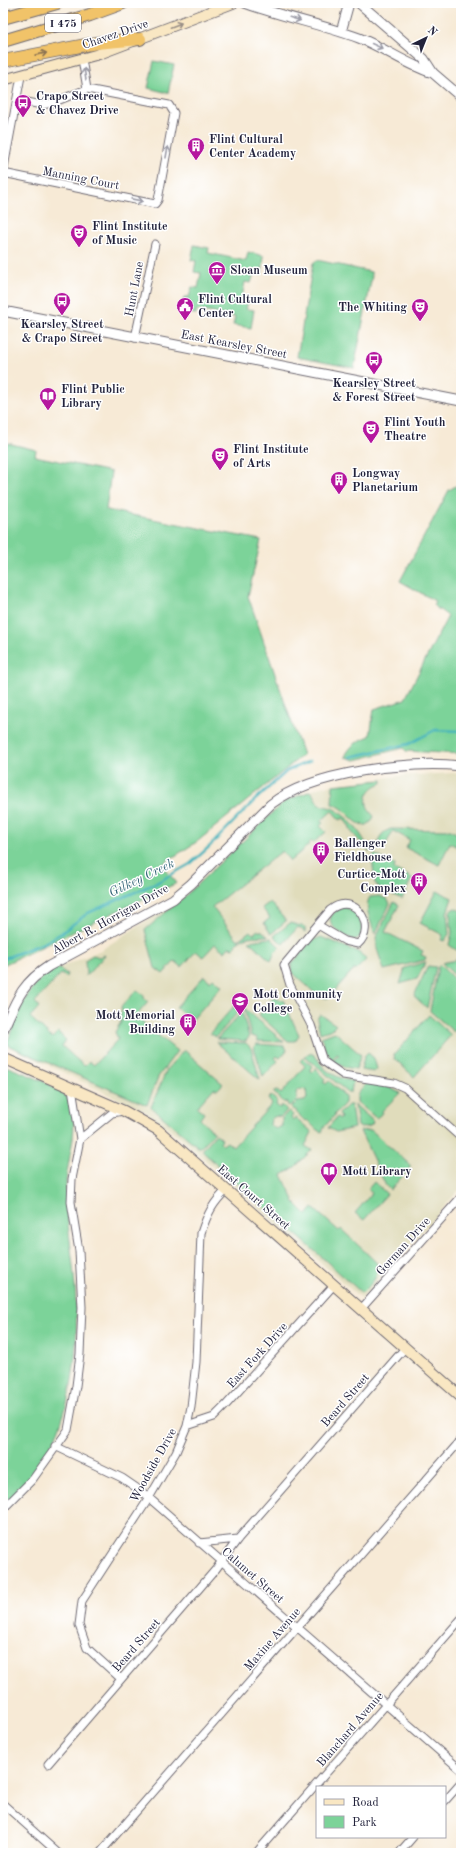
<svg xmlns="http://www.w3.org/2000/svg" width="464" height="1856" viewBox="0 0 464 1856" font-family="'Old Standard TT',serif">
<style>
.built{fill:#e0dcbb}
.green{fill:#7cd399;stroke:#4f7a6a}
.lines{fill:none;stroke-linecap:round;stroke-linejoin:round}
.stream{stroke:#43b3bd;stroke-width:2.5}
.minor-casing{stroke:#6d6871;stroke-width:9}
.tertiary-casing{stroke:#6d6871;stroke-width:11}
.secondary-casing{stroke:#6d6871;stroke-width:12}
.motorway-casing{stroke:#6d6871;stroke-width:14}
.minor{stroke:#fff;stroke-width:7}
.tertiary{stroke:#fff;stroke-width:9}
.secondary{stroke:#f9e7c3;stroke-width:10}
.motorway{stroke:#f1c369;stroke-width:12}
.oneway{stroke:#9c9ca7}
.oneway2{stroke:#988e86}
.oneway3{stroke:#8a7252}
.labels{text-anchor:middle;stroke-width:3;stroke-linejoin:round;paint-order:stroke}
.shield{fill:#fff;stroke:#646476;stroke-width:1}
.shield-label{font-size:11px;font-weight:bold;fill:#22223b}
.street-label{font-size:12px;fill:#22223b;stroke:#fff}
.poi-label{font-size:12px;font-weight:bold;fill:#22223b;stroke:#fff;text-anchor:start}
.water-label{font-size:13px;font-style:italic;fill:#316376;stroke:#fff}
</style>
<rect width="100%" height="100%" fill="#fff"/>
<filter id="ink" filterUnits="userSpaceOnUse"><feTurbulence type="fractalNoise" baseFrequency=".025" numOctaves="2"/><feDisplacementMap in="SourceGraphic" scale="8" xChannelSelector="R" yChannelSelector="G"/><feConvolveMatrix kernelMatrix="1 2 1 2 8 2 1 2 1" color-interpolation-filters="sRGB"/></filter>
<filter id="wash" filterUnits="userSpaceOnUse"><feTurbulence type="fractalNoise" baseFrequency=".012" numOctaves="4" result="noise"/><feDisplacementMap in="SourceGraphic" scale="16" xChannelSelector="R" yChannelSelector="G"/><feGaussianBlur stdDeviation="0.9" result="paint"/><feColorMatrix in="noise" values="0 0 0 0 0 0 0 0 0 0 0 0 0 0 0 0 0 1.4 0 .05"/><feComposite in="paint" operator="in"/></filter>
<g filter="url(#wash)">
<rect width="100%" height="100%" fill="#f7ead6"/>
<!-- built -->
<path class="built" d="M455 773 461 776V1188L362 1299 176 1134 148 1113 10 1047 8 1040 51 972 101 950 185 896 285 801 320 787 399 776Z"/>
<!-- green -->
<path class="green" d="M154 61 174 65 168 93 148 88Z
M194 245 209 248 208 253 246 261 248 252 264 256 262 274 254 273 251 283 245 282 242 297 249 298 246 309 254 310 251 328 233 325 235 317 197 310 196 314 181 312 184 297H189L192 287 198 288 201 273 194 272 196 261 191 260Z
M317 260 371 272 372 276 354 368 297 357 313 263Z
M3 442 36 450 35 456 111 472 106 510 261 540 248 596 303 755 198 841 161 865 177 883 3 965Z
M461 483V754L406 751 403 748 355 760 345 757C349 746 359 740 370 736L374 709 405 699 448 616 433 605 435 601 400 581 449 490Z
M382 780V783C366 788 361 804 374 816L372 821 367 825C352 826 348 807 332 804L333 785Z
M311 791 319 805C323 806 328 807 332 808 347 815 365 836 369 852L350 830V827L343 818 340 820 332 811 321 821 323 823 320 826 326 832 313 843 311 841 309 843 310 844 290 861 282 851 212 907 238 940 250 931 253 934 258 930 260 932 261 930 268 936C252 937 242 934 233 948L229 947 225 952 215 944 203 957 196 951 182 967 175 961 163 974 155 968 145 930 185 896 285 801Z
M391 829 451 830 459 835 461 841 458 847 450 843 439 865 406 848 410 840 393 831 384 848 378 843C379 836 384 831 391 829Z
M374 854 395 865 394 869 412 878 402 899 380 889 375 883 372 858Z
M437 891 452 898 447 913 449 934 444 941 441 940 443 935 420 923Z
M379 896 387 899 390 904 375 934C372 924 363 907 370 897Z
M270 902 286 921 271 934 264 923 270 918 262 908Z
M394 902 399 905 385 932 423 951 421 955 426 957 425 960 384 970 377 949 376 937Z
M344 907C357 912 360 917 362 930L360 937 354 940C337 933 316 918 344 907Z
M455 908 461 911V953L449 945 452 933 450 911Z
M290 923 305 927V932L298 927 283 944 274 936Z
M321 937 358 952 367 959 356 970H353L328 998 319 997 293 973 291 965 311 941Z
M271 938 280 947 275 952 271 961 249 941Z
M93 955 99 957 105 955 86 976 85 960Z
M461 959V981L442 963Z
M426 962 417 979 400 984 405 968Z
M440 965 461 986V1024L454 1032 430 1011 438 967Z
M428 966 436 967 427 1008 414 996Z
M55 968 60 969 67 974 66 977 61 974 35 1002 39 1007 30 1017 52 1038 58 1032 66 1040 62 1046 84 1066 89 1061 94 1065 118 1039 115 1032 121 1022 120 1013 122 1012 121 1007 137 990 144 995V998L148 1002 138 1014 144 1020 142 1022 177 1051 158 1077 147 1105 7 1045 8 1040C20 1011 26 985 55 968Z
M204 976 210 981 213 978 222 986 191 1021 176 1007Z
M273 998 283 1000 299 1035 295 1041H288L259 1015Z
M236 1004 241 1009 216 1037 210 1033Z
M244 1008 284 1042 258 1041 256 1037 251 1036Z
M242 1012 249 1037 246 1041 217 1039Z
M320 1014 336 1025 332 1029 320 1033 317 1019Z
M429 1015 451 1035 414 1077 395 1059 394 1055Z
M335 1032 361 1055 356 1069 344 1067 333 1061 339 1055 337 1054 332 1060 325 1049 321 1037Z
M216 1042 246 1043 251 1048 260 1080Z
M256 1044 285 1046 287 1050 280 1058 277 1056 275 1058 278 1061 263 1077 254 1047Z
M184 1050 223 1084 217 1090 214 1088 197 1107 204 1113 200 1119C204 1124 211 1127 214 1133L201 1147H198L151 1107 167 1069Z
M309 1053C317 1054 319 1063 324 1068 332 1075 343 1080 353 1081L351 1092H347L305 1056Z
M368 1053 374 1058 377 1069 374 1072 361 1070 364 1057Z
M303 1058 312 1066 310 1069 312 1072 315 1069 325 1079 323 1082 326 1084 329 1081 345 1096V1103L337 1112 334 1114 335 1115 325 1126 322 1132 317 1130 307 1120 305 1121 296 1112 297 1111 294 1109 293 1110 291 1108 297 1102 305 1101 307 1098 306 1090 301 1089 296 1092 297 1100 289 1107 286 1101 285 1103 273 1092 277 1091 281 1094 305 1066 300 1061Z
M3 1065C18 1071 59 1085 67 1098 83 1123 66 1159 66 1186 66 1226 75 1265 76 1304 79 1359 70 1423 38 1469 28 1483 15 1495 3 1507Z
M367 1082 388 1087 400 1093 382 1111 383 1113 376 1118 357 1102V1094Z
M271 1096 277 1101 276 1105 280 1108 282 1105 287 1110 281 1117 276 1116 271 1119 270 1125 276 1129 282 1126V1118L289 1111 293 1115 291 1118 293 1120 296 1118 312 1132 305 1146 312 1150 295 1167 282 1175 294 1200 293 1201 307 1215 313 1208 339 1231 341 1229 376 1262C382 1275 371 1284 362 1293L203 1152V1149L216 1134 222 1139 220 1142 223 1145 227 1142 233 1147 272 1104 268 1099Z
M348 1105H351L354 1128 336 1132 328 1128 337 1117 340 1119 341 1117 339 1114Z
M355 1105 372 1120 373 1123 370 1126 361 1128 358 1126Z
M371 1130 410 1165V1168L390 1190 386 1186 360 1131Z
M374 1182 387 1194 364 1220 355 1213 372 1193 368 1189Z"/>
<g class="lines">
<!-- stream -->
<path class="stream" d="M350 757 409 744 435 730 461 731
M3 959 44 943 60 934 88 913 158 882 190 864 209 847 255 800 287 771 310 761"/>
</g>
</g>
<g filter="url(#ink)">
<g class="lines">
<defs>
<path id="minor" d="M82 59 87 89
M3 173 155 204 158 200 174 113 169 105 87 89 52 103 42 105 17 100
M3 173 21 76
M135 338 155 244
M318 925 345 941 358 944C377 928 356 890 330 910L284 965 290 985 311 1025 323 1061 343 1075 394 1083 405 1088 461 1138
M80 1139 112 1113 123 1111
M361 1309 461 1197
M187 1426 214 1417 226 1405 334 1285
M55 1446 122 1478 141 1491 461 1770
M3 1509 33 1479 68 1430 76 1386 80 1354 82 1307 79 1251 71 1202 72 1179 80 1139 72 1088
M199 1543 238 1539
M121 1679 87 1648 79 1625 82 1601 149 1498 176 1452 187 1426 191 1407 196 1362 201 1233C207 1215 213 1202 227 1190
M48 1764 216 1569 238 1539 405 1348
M445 1801 461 1783
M3 1804 58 1853
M100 1853 461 1440
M256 1853 461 1619
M399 1853 413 1837"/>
<path id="tertiary" d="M245 3C282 17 321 24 359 38 385 48 407 65 433 73
M359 3 424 59 433 73 461 97
M341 32 349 3
M3 311 461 401
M3 1030C16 1001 21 984 49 966L173 899 191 884 271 804C312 772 410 760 461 766"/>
<path id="secondary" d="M3 80 99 54 233 3
M3 1058 124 1111 158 1130 461 1397"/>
<path id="motorway" d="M3 18 57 3
M3 41 90 15 123 3
M3 61 96 43 140 39"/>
</defs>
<!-- minor casing -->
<use href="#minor" class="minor-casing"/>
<!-- tertiary casing -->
<use href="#tertiary" class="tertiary-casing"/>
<!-- secondary casing -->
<use href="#secondary" class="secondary-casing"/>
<!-- motorway casing -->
<use href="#motorway" class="motorway-casing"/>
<!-- minor -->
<use href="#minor" class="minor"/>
<!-- tertiary -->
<use href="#tertiary" class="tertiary"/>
<!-- secondary -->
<use href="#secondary" class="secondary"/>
<!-- motorway -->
<use href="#motorway" class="motorway"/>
</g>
<!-- one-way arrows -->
<defs><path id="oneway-shaft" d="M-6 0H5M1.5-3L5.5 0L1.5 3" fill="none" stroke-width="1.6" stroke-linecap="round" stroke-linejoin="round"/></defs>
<g class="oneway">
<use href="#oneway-shaft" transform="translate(295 19) rotate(16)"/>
<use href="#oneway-shaft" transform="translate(377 46) rotate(25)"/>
<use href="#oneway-shaft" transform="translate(85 74) rotate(-99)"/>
<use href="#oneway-shaft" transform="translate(167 152) rotate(-80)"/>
<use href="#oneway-shaft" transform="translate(137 200) rotate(11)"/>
</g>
<use class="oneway2" href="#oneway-shaft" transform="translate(176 25) rotate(-21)"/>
<use class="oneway3" href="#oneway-shaft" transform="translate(41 54) rotate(-11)"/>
</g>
<!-- icons -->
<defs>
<symbol id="bus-pin" viewBox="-11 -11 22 30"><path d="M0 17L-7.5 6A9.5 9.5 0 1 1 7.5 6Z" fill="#b5179e" stroke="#fff"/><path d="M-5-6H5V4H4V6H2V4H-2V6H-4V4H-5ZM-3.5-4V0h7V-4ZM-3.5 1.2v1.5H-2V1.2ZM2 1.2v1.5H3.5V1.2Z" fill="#fff"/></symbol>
<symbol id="building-pin" viewBox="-11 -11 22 30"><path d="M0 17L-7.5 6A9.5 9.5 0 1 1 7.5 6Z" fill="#b5179e" stroke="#fff"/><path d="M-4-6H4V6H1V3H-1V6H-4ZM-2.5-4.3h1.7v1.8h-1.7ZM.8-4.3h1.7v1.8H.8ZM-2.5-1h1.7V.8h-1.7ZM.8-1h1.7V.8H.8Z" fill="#fff"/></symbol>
<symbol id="theatre-pin" viewBox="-11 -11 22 30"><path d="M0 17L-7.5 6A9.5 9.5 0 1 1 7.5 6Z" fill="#b5179e" stroke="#fff"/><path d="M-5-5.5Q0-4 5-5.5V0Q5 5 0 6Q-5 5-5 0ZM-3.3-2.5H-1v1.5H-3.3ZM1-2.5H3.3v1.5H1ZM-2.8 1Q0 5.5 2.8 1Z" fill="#fff"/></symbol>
<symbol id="museum-pin" viewBox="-11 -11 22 30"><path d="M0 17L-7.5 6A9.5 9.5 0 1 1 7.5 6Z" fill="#b5179e" stroke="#fff"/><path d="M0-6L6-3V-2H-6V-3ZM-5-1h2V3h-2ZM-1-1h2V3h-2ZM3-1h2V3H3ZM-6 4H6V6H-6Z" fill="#fff"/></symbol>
<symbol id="civic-pin" viewBox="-11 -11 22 30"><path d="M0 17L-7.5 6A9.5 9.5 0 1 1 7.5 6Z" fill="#b5179e" stroke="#fff"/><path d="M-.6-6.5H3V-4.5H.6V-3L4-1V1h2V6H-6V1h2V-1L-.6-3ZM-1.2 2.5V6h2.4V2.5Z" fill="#fff"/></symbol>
<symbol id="library-pin" viewBox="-11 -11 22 30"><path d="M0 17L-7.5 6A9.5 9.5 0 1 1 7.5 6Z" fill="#b5179e" stroke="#fff"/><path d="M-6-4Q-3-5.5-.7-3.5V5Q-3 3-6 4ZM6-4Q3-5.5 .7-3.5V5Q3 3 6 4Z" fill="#fff"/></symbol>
<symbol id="university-pin" viewBox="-11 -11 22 30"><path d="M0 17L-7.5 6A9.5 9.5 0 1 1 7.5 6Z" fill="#b5179e" stroke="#fff"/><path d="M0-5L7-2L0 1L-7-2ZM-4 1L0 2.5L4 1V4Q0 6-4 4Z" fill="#fff"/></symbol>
</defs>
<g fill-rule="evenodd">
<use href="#bus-pin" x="13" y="93" width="20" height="27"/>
<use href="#building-pin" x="186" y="136" width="20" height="27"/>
<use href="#theatre-pin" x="69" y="223" width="20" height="27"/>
<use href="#museum-pin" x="207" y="260" width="20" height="27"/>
<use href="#bus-pin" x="52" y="291" width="20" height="27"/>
<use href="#civic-pin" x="175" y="296" width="20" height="27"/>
<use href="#theatre-pin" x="410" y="297" width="20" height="27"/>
<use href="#bus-pin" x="364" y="350" width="20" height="27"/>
<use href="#library-pin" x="38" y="386" width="20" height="27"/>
<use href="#theatre-pin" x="361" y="419" width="20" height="27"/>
<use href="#theatre-pin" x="210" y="446" width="20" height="27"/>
<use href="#building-pin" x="329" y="470" width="20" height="27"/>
<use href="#building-pin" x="311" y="840" width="20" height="27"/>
<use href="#building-pin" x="409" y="871" width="20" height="27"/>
<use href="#university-pin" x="230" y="991" width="20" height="27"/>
<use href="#building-pin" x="178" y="1012" width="20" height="27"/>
<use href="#library-pin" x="319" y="1161" width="20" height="27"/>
</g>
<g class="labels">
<!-- shield labels -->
<rect class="shield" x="45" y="14" width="36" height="18" rx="3"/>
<g class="shield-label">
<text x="63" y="27">I 475</text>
</g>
<!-- street labels -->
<g class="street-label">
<text transform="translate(115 34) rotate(-19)" y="4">Chavez Drive</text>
<text transform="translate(81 178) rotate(11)" y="4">Manning Court</text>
<text transform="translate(134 289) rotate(-79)" y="4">Hunt Lane</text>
<text transform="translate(234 344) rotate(11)" y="4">East Kearsley Street</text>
<text transform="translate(110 919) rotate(-29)" y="4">Albert R. Horrigan Drive</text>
<text transform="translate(254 1197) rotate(41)" y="4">East Court Street</text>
<text transform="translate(403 1246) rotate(-48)" y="4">Gorman Drive</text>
<text transform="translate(257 1355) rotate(-48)" y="4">East Fork Drive</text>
<text transform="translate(345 1400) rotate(-49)" y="4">Beard Street</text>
<text transform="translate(153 1465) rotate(-61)" y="4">Woodside Drive</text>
<text transform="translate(253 1575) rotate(41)" y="4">Calumet Street</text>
<text transform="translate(272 1639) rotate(-49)" y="4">Maxine Avenue</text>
<text transform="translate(136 1645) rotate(-49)" y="4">Beard Street</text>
<text transform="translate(350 1729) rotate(-49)" y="4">Blanchard Avenue</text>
</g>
<!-- poi labels -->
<g class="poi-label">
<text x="36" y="100">Crapo Street<tspan x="36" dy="14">&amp; Chavez Drive</tspan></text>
<text x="209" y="143">Flint Cultural<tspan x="209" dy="14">Center Academy</tspan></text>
<text x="92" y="230">Flint Institute<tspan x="92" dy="14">of Music</tspan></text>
<text x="230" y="274">Sloan Museum</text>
<text x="198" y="303">Flint Cultural<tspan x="198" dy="14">Center</tspan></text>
<text x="407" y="311" text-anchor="end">The Whiting</text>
<text x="62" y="328" text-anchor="middle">Kearsley Street<tspan x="62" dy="14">&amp; Crapo Street</tspan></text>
<text x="374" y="387" text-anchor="middle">Kearsley Street<tspan x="374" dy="14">&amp; Forest Street</tspan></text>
<text x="61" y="393">Flint Public<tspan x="61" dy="14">Library</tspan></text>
<text x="384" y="426">Flint Youth<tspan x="384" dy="14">Theatre</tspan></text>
<text x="233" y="453">Flint Institute<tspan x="233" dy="14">of Arts</tspan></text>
<text x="352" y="477">Longway<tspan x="352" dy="14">Planetarium</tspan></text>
<text x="334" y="847">Ballenger<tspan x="334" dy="14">Fieldhouse</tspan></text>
<text x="406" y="878" text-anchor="end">Curtice-Mott<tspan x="406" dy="14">Complex</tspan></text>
<text x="253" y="998">Mott Community<tspan x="253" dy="14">College</tspan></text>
<text x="175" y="1019" text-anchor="end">Mott Memorial<tspan x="175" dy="14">Building</tspan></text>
<text x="342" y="1175">Mott Library</text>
</g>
<!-- water labels -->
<g class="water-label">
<text transform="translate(141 877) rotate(-26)" y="5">Gilkey Creek</text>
</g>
</g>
<!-- margin -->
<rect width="464" height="1856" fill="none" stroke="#fff" stroke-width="16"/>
<!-- legend -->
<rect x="316" y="1786" width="130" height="52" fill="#ffffff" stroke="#a7a7b1"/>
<rect x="324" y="1799" width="20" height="6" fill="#f9e7c3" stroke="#a7a7b1"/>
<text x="352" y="1806" font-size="12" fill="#22223b">Road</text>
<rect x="324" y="1816" width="20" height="12" fill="#7cd399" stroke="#a7a7b1"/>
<text x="352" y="1826" font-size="12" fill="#22223b">Park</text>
<!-- north arrow -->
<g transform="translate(426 38) rotate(43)" stroke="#ffffff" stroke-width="3" paint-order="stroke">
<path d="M0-3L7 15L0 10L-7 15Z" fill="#22223b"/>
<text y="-6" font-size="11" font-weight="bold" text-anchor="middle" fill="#22223b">N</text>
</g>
</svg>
